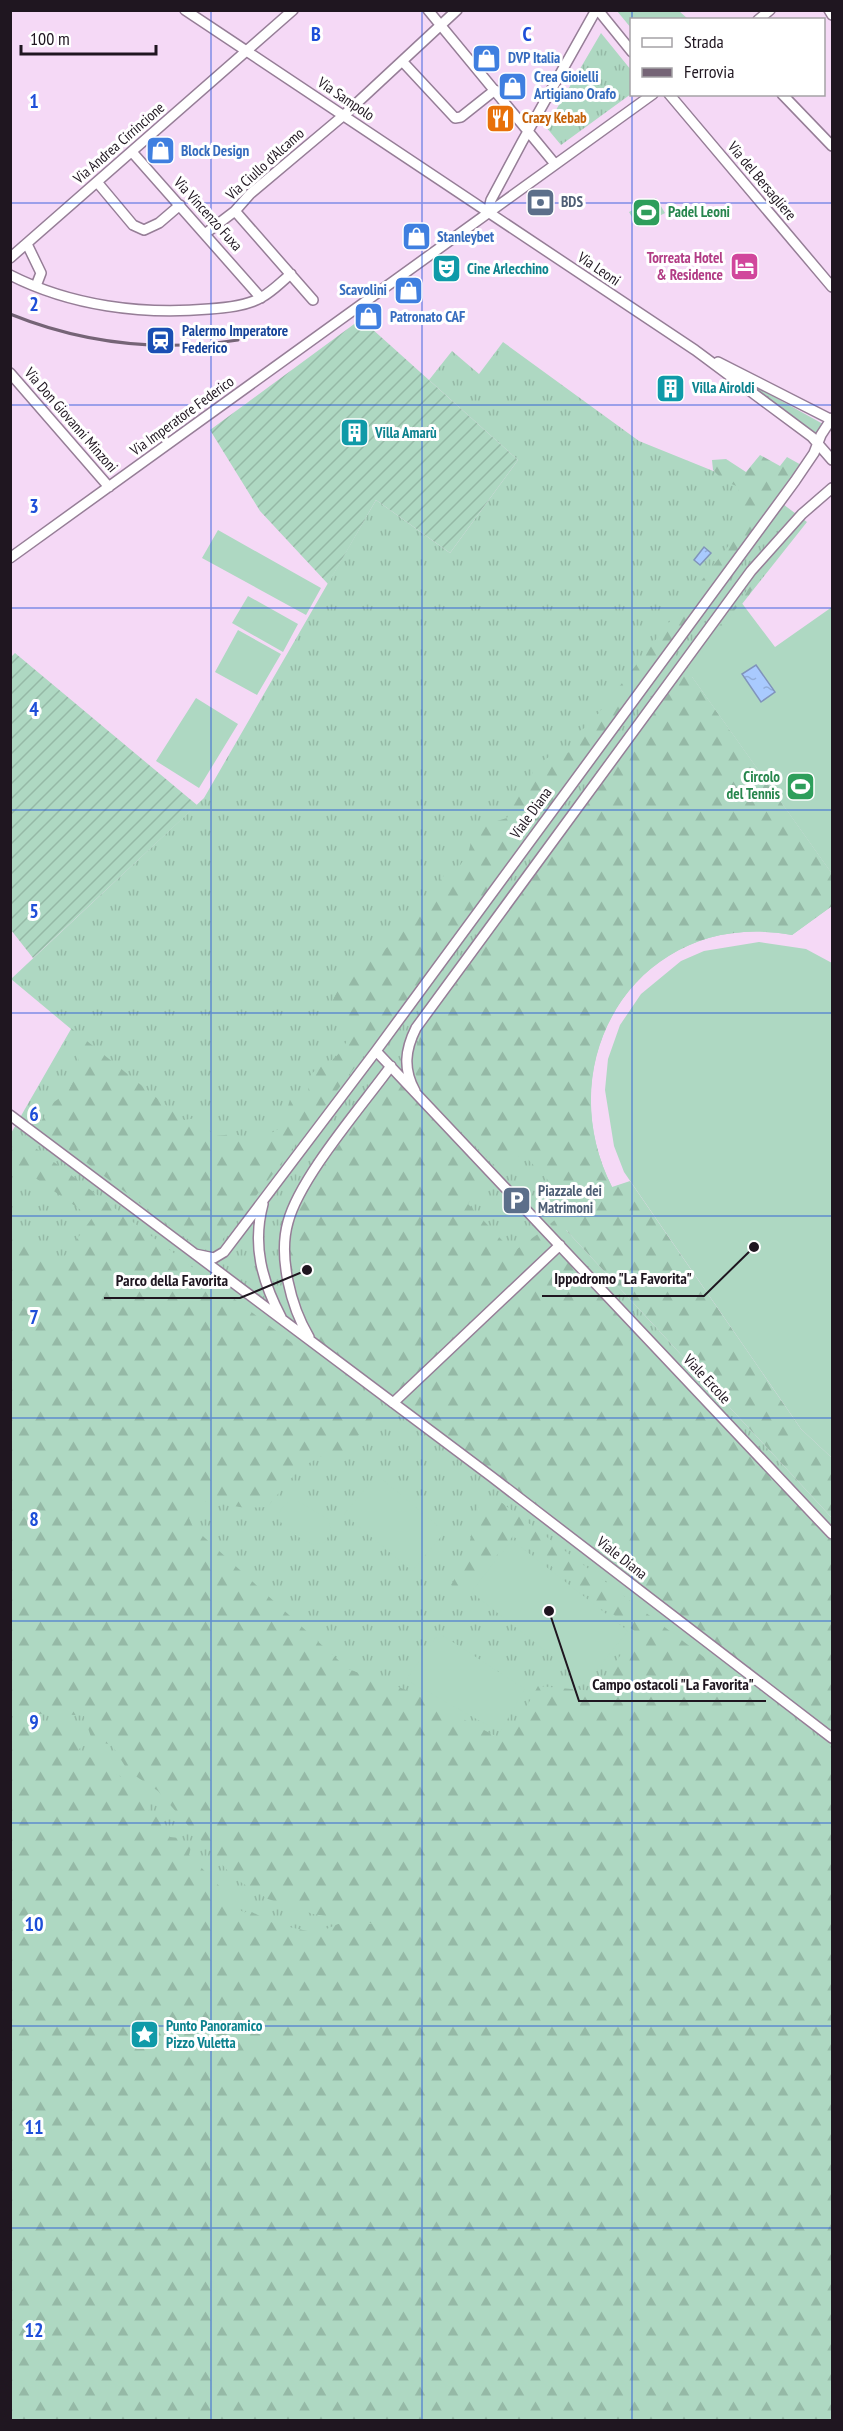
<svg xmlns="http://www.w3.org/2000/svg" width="843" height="2431" viewBox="0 0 843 2431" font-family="'PT Sans Narrow',sans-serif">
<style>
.grass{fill:url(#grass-tufts)}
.forest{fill:url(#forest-firs)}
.garden{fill:url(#garden-furrows)}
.pitch{fill:#aed8c2}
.water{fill:url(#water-ripples);stroke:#8094bb;stroke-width:1.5}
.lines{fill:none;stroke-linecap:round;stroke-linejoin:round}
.minor-casing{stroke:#967e97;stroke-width:12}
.minor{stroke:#fff;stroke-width:9}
.rail{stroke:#756476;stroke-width:3}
.grid{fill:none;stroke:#1d4ed8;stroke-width:1.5;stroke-opacity:0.55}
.labels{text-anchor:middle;stroke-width:6;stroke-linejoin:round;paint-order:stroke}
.shop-label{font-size:15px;font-weight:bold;fill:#366cbe;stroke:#fff;text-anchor:start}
.street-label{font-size:15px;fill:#1f1620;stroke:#fff}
.food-label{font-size:15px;font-weight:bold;fill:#c56008;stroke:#fff;text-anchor:start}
.service-label{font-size:15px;font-weight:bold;fill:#4e5e75;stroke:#fff;text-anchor:start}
.leisure-label{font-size:15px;font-weight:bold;fill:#27864d;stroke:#fff;text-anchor:start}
.hotel-label{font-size:15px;font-weight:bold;fill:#b23c85;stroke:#fff;text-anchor:end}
.culture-label{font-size:15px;font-weight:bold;fill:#0d838f;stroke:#fff;text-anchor:start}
.transit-label{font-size:15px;font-weight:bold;fill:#164399;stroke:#fff;text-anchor:start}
.grid-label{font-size:20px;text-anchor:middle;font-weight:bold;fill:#1d4ed8;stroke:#fff;stroke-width:6;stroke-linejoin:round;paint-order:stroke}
.leader{fill:none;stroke:#1f1620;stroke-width:2}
.callout-dot{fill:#1f1620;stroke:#fff;stroke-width:2}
.callout-label{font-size:16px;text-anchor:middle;font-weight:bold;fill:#1f1620;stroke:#fff;stroke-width:6;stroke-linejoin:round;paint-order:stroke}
</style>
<defs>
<pattern id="grass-tufts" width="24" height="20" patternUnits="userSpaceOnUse" patternTransform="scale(1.5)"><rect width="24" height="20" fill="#aed8c2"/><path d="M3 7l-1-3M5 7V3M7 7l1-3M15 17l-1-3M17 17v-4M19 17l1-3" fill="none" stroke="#95b9a6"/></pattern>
<pattern id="forest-firs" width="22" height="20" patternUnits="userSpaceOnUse" patternTransform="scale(1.5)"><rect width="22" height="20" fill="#aed8c2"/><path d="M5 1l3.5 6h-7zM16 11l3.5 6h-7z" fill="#95b9a6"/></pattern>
<pattern id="garden-furrows" width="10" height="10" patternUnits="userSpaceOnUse" patternTransform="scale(1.5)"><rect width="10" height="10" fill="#aed8c2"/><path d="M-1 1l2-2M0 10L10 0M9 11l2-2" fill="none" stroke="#95b9a6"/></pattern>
<pattern id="water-ripples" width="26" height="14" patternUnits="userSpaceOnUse" patternTransform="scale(1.5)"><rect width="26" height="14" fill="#a9cafe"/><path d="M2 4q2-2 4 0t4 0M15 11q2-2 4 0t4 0" fill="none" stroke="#91add9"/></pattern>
</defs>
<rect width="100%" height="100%" fill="#f5d9f6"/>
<!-- grass -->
<path class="grass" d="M617 11H679L688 19 632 20 631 28Z
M601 33 631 70V94L561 145 546 127Z
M503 342 639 441 768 493 807 522 693 666 692 677 832 874V906L792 935C642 907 546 1056 612 1187L566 1230 832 1518V2420H11L10 1135 71 1029 11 979 204 798 376 500 450 553 518 460 429 380 452 351 479 374Z
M744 380 823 424 816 433 743 383Z"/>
<!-- forest -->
<path class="forest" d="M760 455 780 466 787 457 803 466 395 1015 219 1244 206 1248 186 1238 38 1126 54 1102 68 1092 80 1066 71 1028 184 1120 196 1118 215 1136 234 1134 257 1141 282 1127 291 1096 306 1097 309 1094C305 1070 318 1070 333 1059 343 1052 349 1037 353 1026L329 1016 327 1006 333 1000 346 970 359 966 374 949H385L393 942 394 928 433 893 442 877 458 868 468 854 472 838 483 825 507 818 510 811 509 799C522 790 532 782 534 766L549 757 550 751 561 749 568 753 577 742 575 734 586 727 588 719 598 714 747 522C737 512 737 501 739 487L724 481 713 470 712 460 726 459 746 472Z
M766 566 769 568 693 666 692 677 832 874V906L792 935C643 907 546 1056 612 1187L630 1181 801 1429 832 1458V1518L566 1230 560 1235 550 1224 564 1212V1197L523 1154 497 1167 492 1163C475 1144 418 1093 415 1071 411 1048 424 1029 436 1011L699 652Z
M390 1073 488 1175 468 1204 513 1252 542 1231 555 1245 394 1396 315 1338 303 1317 289 1253 292 1221 301 1198Z
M13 1131 379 1409 341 1458 322 1456 300 1468 267 1507 246 1508 203 1501 189 1518 193 1527 348 1669 409 1691 507 1742 538 1686 594 1691 637 1633 513 1536 464 1595 451 1585 465 1561 479 1504 485 1496 490 1500 497 1499 832 1755V2420H11V1728L45 1721 84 1730 79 1736 85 1745 79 1749 85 1757 104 1758 115 1768 116 1774 139 1787 150 1807 148 1813C162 1817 165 1823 170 1837L179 1838 191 1847 189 1855 230 1897V1909L238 1908 244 1913 248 1910 275 1924 317 1933 338 1924H374L313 1914 268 1899 234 1878 158 1791 128 1771 112 1745 92 1740 84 1716 54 1713 11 1716V1229L60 1263 92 1218 17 1165 11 1173Z
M560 1250 832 1541V1732L402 1402Z"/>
<!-- garden -->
<path class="garden" d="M361 319 518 460 450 553 376 500 328 584 260 511 210 430Z
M15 653 197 805 33 958 11 930 10 658Z"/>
<!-- pitch -->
<path class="pitch" d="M656 198 665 213 638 227 629 212Z
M218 530 321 588 306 615 202 558Z
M248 596 298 624 283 652 232 623Z
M741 602 775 647 832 607V874L692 677V666Z
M238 630 281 654 257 695 215 672Z
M196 698 238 724 199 788 156 761Z
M759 942 806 949 832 963V1458L801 1429 624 1172 614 1146 605 1090 608 1059 620 1025 641 994 681 961 704 951Z
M377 1475 445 1532 412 1571 344 1514Z
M290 1501H298L328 1519 331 1531 325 1542 313 1545C298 1536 261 1521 290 1501Z
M512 1540 628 1631 586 1683 471 1592Z
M439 1633 525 1689 500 1732 406 1680Z"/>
<!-- water -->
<path class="water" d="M704 547 711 553 700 565 694 560Z
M756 665 775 692 761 702 742 674Z"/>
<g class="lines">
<defs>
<path id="minor" d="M185 10 695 350 812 437 832 460
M428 10 555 164
M598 10 632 52
M829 10 832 15
M758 20 770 10
M402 61 455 118 461 117 495 90
M669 94 832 287
M782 94 832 146
M132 152 261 298
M97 182 133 225 144 230 159 223 180 205
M235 211 313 300
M488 213 491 200 522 142 596 10
M206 233 235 211 250 194 344 115 457 10
M27 244 41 273 36 286
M10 258 293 10
M10 275C71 306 142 315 209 309 225 308 248 306 262 297 273 291 282 281 291 274
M718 362 832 420
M10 373 109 487
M10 558 653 94
M376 1051 832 1534
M415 1091C403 1069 405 1050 416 1028L751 571 802 514 832 488
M10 1115 492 1477 832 1738
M263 1204C252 1245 262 1281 281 1317
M195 1254 214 1258 224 1252 376 1051 795 481 814 453 821 435 832 418
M309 1337C291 1307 278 1257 288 1222 300 1177 362 1106 391 1066
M393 1403 560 1245"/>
</defs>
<!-- minor casing -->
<use href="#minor" class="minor-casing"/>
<!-- minor -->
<use href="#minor" class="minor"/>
<!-- rail -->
<path class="rail" d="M10 314C84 344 160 352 238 340"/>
</g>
<!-- grid -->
<path class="grid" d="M211 10V2420M422 10V2420M632 10V20M632 94V2420M10 203H832M10 405H832M10 608H832M10 810H832M10 1013H832M10 1216H832M10 1418H832M10 1621H832M10 1823H832M10 2026H832M10 2228H832"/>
<!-- icons -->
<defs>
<symbol id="shop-square" viewBox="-11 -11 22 22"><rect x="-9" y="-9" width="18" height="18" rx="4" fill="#3f7fe0" stroke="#fff"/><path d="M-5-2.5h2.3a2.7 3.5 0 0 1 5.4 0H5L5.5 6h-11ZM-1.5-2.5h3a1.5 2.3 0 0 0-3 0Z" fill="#fff"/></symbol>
<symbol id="restaurant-square" viewBox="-11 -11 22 22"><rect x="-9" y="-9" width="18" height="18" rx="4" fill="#e8710a" stroke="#fff"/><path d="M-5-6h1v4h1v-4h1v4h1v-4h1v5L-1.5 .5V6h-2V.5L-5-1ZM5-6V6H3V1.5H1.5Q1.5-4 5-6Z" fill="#fff"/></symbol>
<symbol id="bank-square" viewBox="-11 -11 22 22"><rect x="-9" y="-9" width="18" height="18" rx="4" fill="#5c6f8a" stroke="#fff"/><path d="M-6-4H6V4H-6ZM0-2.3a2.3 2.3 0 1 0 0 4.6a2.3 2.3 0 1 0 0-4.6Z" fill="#fff"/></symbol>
<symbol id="stadium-square" viewBox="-11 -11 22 22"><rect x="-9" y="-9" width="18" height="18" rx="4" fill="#2e9e5b" stroke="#fff"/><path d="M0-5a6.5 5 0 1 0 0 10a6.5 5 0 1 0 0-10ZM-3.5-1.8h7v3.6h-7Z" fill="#fff"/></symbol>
<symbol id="hotel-square" viewBox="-11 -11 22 22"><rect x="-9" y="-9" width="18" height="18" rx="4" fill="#d1479c" stroke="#fff"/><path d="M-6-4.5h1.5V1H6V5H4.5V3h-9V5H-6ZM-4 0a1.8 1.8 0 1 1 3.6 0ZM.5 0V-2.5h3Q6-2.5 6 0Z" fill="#fff"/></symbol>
<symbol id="theatre-square" viewBox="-11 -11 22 22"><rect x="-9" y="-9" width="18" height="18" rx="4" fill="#0f9aa8" stroke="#fff"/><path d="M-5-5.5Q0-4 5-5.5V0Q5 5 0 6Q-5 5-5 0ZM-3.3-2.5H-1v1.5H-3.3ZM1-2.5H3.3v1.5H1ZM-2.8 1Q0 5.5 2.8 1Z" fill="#fff"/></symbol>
<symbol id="station-square" viewBox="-11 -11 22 22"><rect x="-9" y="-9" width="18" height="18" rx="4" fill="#1a4fb4" stroke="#fff"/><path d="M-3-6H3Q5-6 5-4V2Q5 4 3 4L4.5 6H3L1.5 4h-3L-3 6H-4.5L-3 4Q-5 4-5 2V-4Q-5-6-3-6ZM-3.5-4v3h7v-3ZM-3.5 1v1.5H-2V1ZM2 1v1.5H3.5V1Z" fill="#fff"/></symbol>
<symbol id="building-square" viewBox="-11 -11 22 22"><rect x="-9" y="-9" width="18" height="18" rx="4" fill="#0f9aa8" stroke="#fff"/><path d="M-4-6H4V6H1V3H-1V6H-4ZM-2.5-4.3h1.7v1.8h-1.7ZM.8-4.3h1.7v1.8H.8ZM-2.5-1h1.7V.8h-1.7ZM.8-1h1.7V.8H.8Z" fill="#fff"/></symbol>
<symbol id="parking-square" viewBox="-11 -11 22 22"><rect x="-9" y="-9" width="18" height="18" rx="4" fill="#5c6f8a" stroke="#fff"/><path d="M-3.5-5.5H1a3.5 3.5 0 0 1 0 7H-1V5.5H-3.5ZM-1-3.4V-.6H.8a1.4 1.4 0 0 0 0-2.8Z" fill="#fff"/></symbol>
<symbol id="sight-square" viewBox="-11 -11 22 22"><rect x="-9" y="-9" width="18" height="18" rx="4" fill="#0f9aa8" stroke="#fff"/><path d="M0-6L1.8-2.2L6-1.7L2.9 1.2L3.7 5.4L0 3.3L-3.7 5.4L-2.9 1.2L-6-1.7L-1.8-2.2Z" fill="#fff"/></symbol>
</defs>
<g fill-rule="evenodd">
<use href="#shop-square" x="470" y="42" width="33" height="33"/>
<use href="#shop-square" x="496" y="70" width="33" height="33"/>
<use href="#restaurant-square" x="484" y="102" width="33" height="33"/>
<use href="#shop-square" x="144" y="134" width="33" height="33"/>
<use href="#bank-square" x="524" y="186" width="33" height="33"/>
<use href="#stadium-square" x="630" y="196" width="33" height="33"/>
<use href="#shop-square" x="400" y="220" width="33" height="33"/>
<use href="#hotel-square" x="728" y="250" width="33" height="33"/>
<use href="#theatre-square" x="430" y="252" width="33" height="33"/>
<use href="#shop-square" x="392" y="274" width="33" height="33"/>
<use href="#shop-square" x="352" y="300" width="33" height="33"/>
<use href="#station-square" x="144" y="324" width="33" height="33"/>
<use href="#building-square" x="654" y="372" width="33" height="33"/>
<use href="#building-square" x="338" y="416" width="33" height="33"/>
<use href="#stadium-square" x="784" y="770" width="33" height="33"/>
<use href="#parking-square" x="500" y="1184" width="33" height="33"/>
<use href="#sight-square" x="128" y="2018" width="33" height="33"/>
</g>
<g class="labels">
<!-- shop labels -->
<g class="shop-label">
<text x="508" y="63">DVP Italia</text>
<text x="534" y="82">Crea Gioielli<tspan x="534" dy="17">Artigiano Orafo</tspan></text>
<text x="181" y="156">Block Design</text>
<text x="437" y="242">Stanleybet</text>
<text x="387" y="295" text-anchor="end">Scavolini</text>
<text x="390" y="322">Patronato CAF</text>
</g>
<!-- street labels -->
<g class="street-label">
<text transform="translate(346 99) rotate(34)" y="5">Via Sampolo</text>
<text transform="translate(119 143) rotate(-41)" y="5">Via Andrea Cirrincione</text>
<text transform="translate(265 164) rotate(-42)" y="5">Via Ciullo d'Alcamo</text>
<text transform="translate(762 181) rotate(50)" y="5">Via del Bersagliere</text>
<text transform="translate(208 214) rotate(48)" y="5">Via Vincenzo Fuxa</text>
<text transform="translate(599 269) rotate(34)" y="5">Via Leoni</text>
<text transform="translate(182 416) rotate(-36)" y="5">Via Imperatore Federico</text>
<text transform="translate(71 420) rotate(49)" y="5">Via Don Giovanni Minzoni</text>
<text transform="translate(531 813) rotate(-54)" y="5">Viale Diana</text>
<text transform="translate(707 1379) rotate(47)" y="5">Viale Ercole</text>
<text transform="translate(622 1558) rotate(38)" y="5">Viale Diana</text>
</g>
<!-- food labels -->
<g class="food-label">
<text x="522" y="123">Crazy Kebab</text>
</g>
<!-- service labels -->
<g class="service-label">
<text x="561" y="207">BDS</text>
<text x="538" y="1196">Piazzale dei<tspan x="538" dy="17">Matrimoni</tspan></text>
</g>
<!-- leisure labels -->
<g class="leisure-label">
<text x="668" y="217">Padel Leoni</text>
<text x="780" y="782" text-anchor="end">Circolo<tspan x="780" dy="17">del Tennis</tspan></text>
</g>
<!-- hotel labels -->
<g class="hotel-label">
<text x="723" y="263">Torreata Hotel<tspan x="723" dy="17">&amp; Residence</tspan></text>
</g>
<!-- culture labels -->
<g class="culture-label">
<text x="467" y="274">Cine Arlecchino</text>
<text x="692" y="393">Villa Airoldi</text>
<text x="375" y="438">Villa Amarù</text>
<text x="166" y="2031">Punto Panoramico<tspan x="166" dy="17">Pizzo Vuletta</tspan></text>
</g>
<!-- transit labels -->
<g class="transit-label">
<text x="182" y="336">Palermo Imperatore<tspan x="182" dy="17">Federico</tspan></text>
</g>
</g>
<g class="grid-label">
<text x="316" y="41">B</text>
<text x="527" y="41">C</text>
<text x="34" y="108">1</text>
<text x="34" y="311">2</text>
<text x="34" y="513">3</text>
<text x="34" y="716">4</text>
<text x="34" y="918">5</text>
<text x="34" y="1121">6</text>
<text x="34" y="1324">7</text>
<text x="34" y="1526">8</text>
<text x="34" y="1729">9</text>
<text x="34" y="1931">10</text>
<text x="34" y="2134">11</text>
<text x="34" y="2337">12</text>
</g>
<!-- callouts -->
<path class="leader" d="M754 1247L704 1296H542M307 1270L240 1298H104M549 1611L579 1701H766"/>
<g class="callout-dot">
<circle cx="754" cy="1247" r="6"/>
<circle cx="307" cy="1270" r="6"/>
<circle cx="549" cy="1611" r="6"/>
</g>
<g class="callout-label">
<text x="623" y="1284">Ippodromo "La Favorita"</text>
<text x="172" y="1286">Parco della Favorita</text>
<text x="673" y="1690">Campo ostacoli "La Favorita"</text>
</g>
<!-- border -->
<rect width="843" height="2431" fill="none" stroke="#1f1620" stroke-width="24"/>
<!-- legend -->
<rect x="630" y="18" width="195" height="78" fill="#ffffff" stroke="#a5a2a6" stroke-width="1.5"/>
<rect x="642" y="38" width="30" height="9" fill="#ffffff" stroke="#a5a2a6" stroke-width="1.5"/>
<text x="684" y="48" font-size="18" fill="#1f1620">Strada</text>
<rect x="642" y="68" width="30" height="9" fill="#756476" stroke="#a5a2a6" stroke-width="1.5"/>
<text x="684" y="78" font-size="18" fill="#1f1620">Ferrovia</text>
<!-- scale -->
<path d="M21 45v9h135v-9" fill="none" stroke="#1f1620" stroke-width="3"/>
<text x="30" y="45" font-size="18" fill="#1f1620" stroke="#ffffff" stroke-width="4.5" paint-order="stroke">100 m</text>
</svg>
